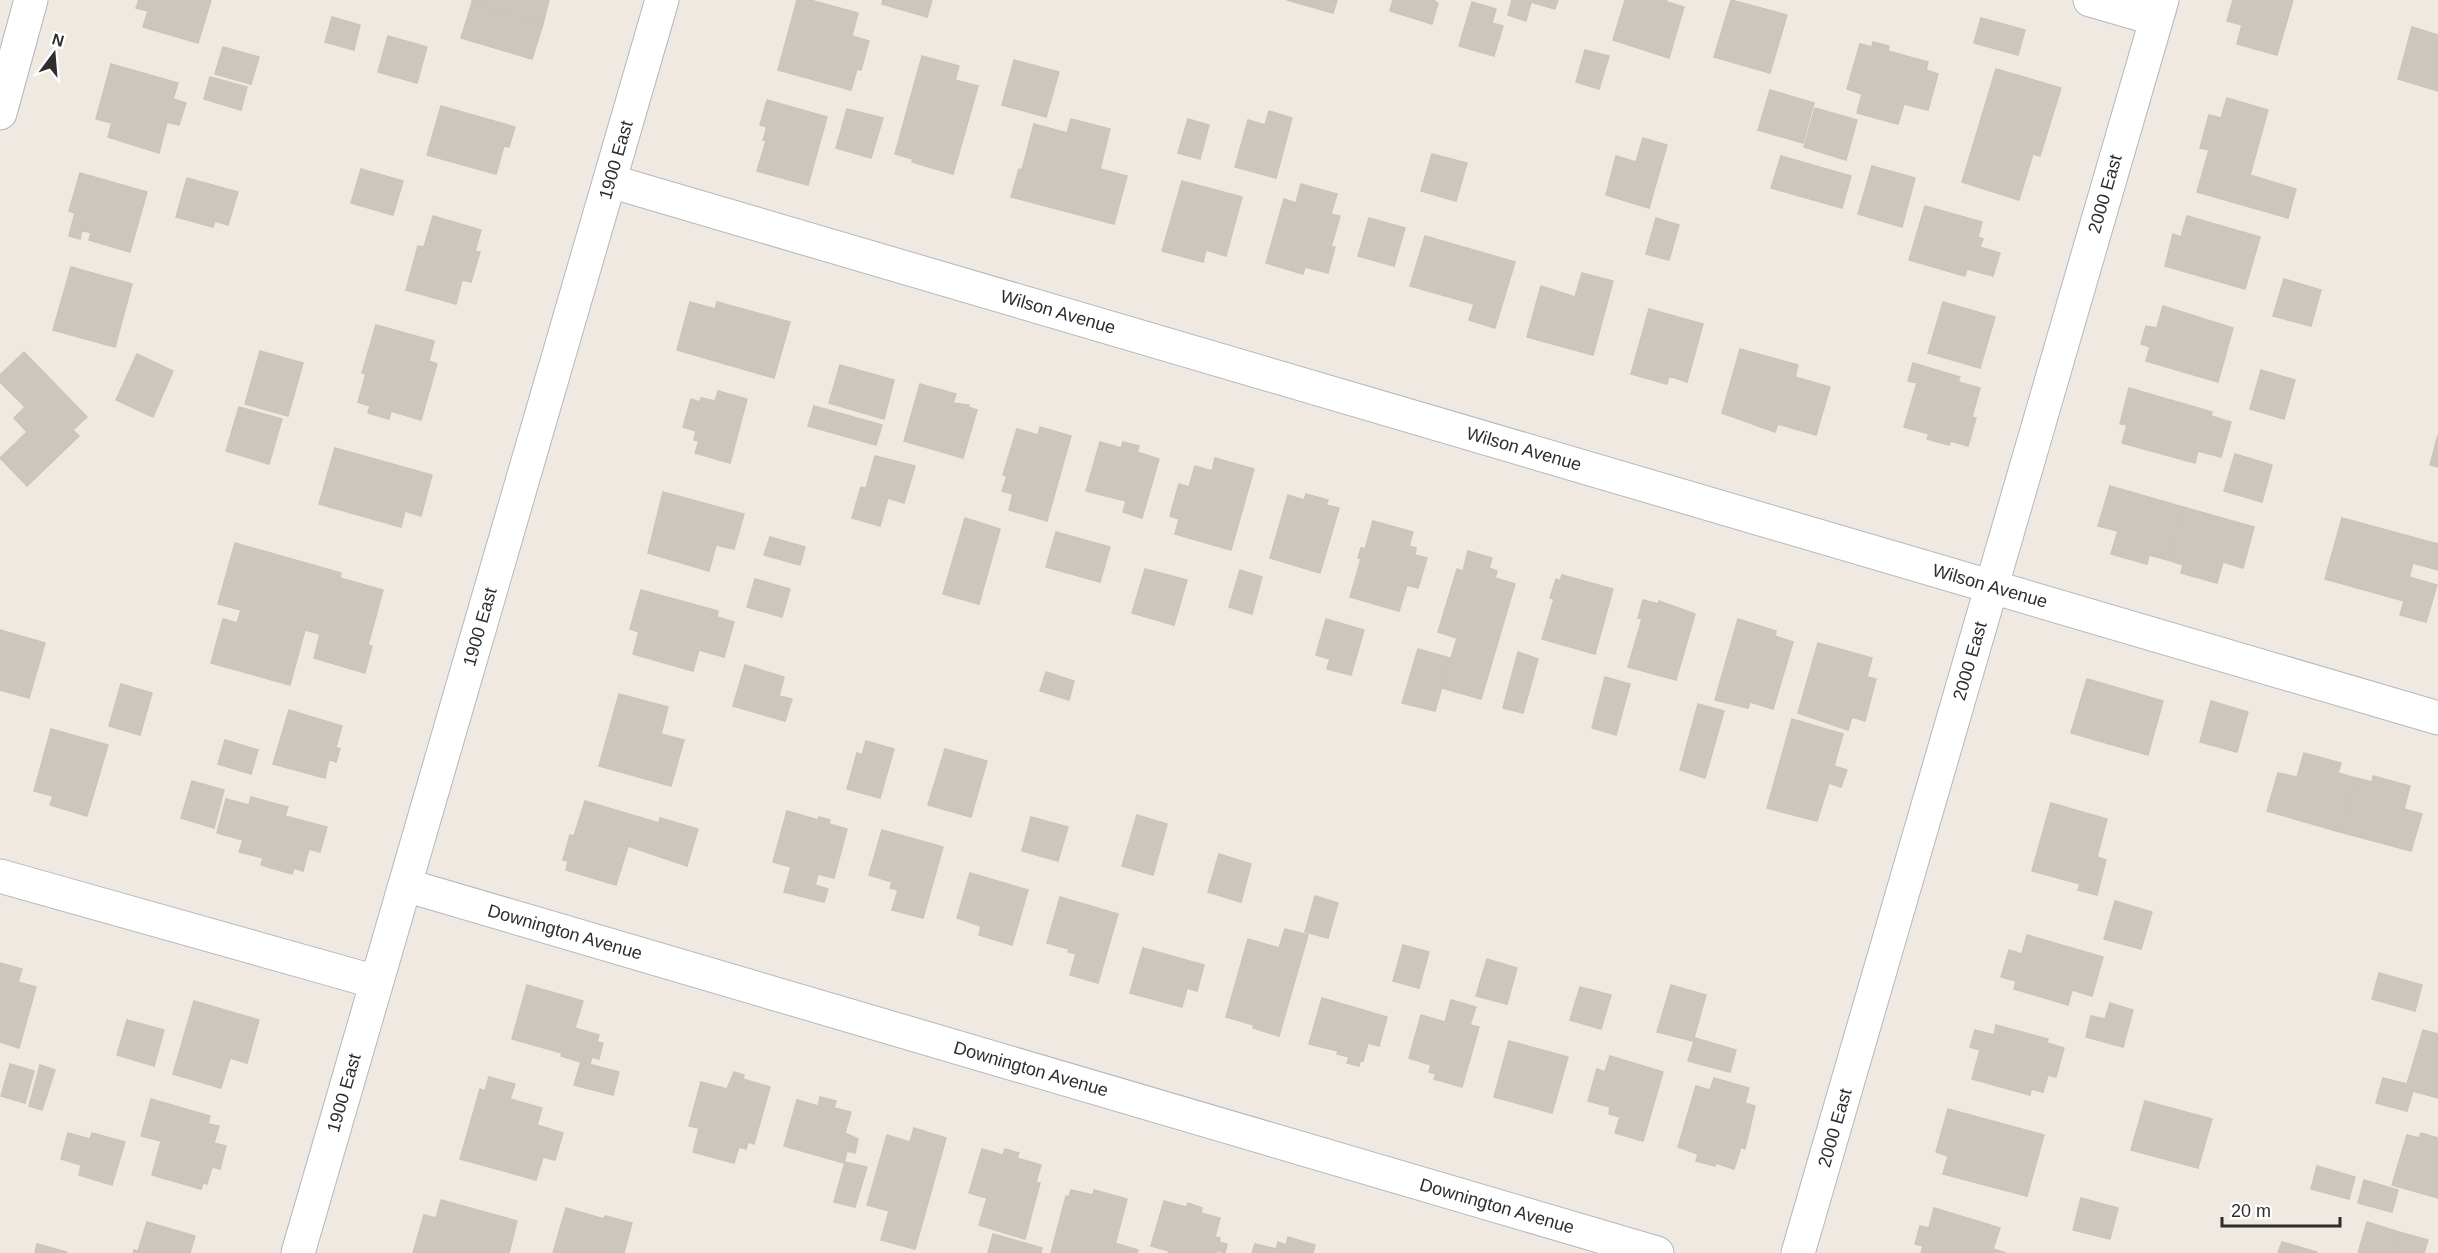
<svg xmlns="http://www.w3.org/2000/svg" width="2438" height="1253" viewBox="0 0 2438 1253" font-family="Helvetica,sans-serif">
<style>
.building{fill:#cbc7bf;stroke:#cbc5ba;stroke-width:1.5}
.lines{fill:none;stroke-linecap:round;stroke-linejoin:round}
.minor-casing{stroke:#b4b7c1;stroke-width:35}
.minor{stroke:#fff;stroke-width:33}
.labels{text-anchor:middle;stroke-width:4.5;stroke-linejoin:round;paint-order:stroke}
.street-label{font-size:18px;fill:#2e2e2e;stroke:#fff}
</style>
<rect width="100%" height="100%" fill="#efe9e1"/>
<!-- building -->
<path class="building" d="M139 0H211L198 43 143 27 148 11 136 8Z
M472 0H549L543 24 472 3Z
M797 0H810L858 13 852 36 869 41 861 70 857 69 851 90 778 70Z
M883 0H932L927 17 882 4Z
M1287 0H1337L1333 13Z
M1393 0H1433L1438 3 1432 24 1390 11Z
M1512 0H1558L1555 9 1531 2 1526 21 1508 15Z
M1625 0H1667V2L1684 7 1669 58 1613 40Z
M1731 0 1787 15 1770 73 1714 57Z
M2233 0H2293L2277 55 2237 44 2242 25 2227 21Z
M1472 2 1496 9 1492 23 1503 26 1494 56 1459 46Z
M472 3 543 24 532 59 461 38Z
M332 17 360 25 354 50 325 42Z
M1981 18 2025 30 2018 55 1974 43Z
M2412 27 2438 35V91L2398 79Z
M388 36 427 47 417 83 378 72Z
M1873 42 1889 46 1888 51 1928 62 1926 70 1938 74 1928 110 1904 104 1898 124 1857 113 1862 94 1847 89 1860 44 1872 47Z
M223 47 259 57 251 84 215 74Z
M1585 50 1609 56 1599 89 1576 82Z
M922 56 959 66 955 80 978 86 953 174 912 162 913 159 895 154Z
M1014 60 1059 72 1046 117 1002 105Z
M111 64 178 83 173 99 186 103 179 125 167 122 159 153 108 137 112 123 96 119Z
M1996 69 2061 88 2040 156 2033 154 2019 200 1962 182Z
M210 77 247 87 241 110 204 99Z
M1770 90 1814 103 1803 143 1758 130Z
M2227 98 2268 110 2250 175 2296 189 2288 218 2197 192 2209 150 2200 148 2209 115 2221 118Z
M767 100 827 117 808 185 757 171 766 141 763 140 767 127 760 125Z
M441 106 515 127 509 147 504 146 496 174 427 155Z
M1815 108 1857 120 1846 160 1804 147Z
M847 109 883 118 871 158 836 148Z
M1269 111 1292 118 1276 178 1235 167 1248 120 1265 125Z
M1071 119 1110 129 1100 169 1127 176 1114 224 1011 197 1019 169 1022 170 1034 124 1067 133Z
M1188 119 1209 125 1200 159 1178 153Z
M1643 138 1667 145 1649 208 1606 195 1616 156 1636 162Z
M1432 154 1467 163 1456 201 1421 191Z
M1781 156 1851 176 1842 208 1771 188Z
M1872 166 1915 178 1902 227 1858 214Z
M361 169 403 181 393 215 351 203Z
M80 173 147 192 130 252 89 240 91 233 82 230 80 239 69 236 75 213 69 211Z
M187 178 238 192 228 225 215 221 213 227 176 217Z
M1182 181 1242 197 1226 256 1206 250 1203 262 1162 251Z
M1301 184 1337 194 1331 214 1340 216 1331 247H1335L1328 273 1305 267 1303 274 1266 263 1284 199 1296 203Z
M1925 206 1982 222 1978 237 1983 239 1980 247 2000 253 1993 276 1967 269 1965 276 1909 260Z
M433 216 481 230 475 251 480 252 471 282 462 280 456 304 406 290 418 246 424 247Z
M2187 216 2260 237 2245 289 2165 266 2173 234 2181 237Z
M1369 218 1405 228 1394 266 1358 256Z
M1656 218 1679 225 1669 260 1646 254Z
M1425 236 1515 262 1495 328 1469 320 1474 304 1410 286Z
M71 267 132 284 115 347 53 330Z
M1582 273 1613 281 1593 355 1527 337 1541 286 1575 297Z
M2284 279 2321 290 2311 326 2273 316Z
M690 302 715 309 717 302 790 322 774 378 677 350Z
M1943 302 1995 317 1980 368 1928 353Z
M2163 306 2233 328 2218 382 2146 361 2150 347 2141 344 2146 326 2157 328Z
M1649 309 1703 324 1687 382 1669 376 1667 384 1631 374Z
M376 325 434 341 429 361 437 364 421 420 391 411 389 419 368 413 370 406 358 402 366 374 362 373Z
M1740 349 1798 365 1795 377 1830 387 1816 435 1778 424 1775 432 1722 413Z
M260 351 303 363 288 416 245 404Z
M24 352 87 417 73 430 79 436 27 486 0 458 27 432 14 418 25 407 0 382V375Z
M137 354 173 371 153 417 116 400Z
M1913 363 1960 377 1958 382 1980 388 1972 417 1976 418 1968 446 1951 441 1949 445 1927 439 1929 434 1904 427 1917 383 1908 381Z
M840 365 894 380 884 419 829 403Z
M2261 370 2295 380 2284 419 2250 409Z
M920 384 956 394 953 403 969 405 968 407 977 410 963 458 904 441Z
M2129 388 2212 412 2211 416 2231 422 2221 457 2198 451 2195 463 2122 443 2127 425 2120 424Z
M718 391 747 399 730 463 695 453 699 441 694 440 696 431 683 427 691 399 700 402 701 398 715 401Z
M814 406 882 425 876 445 808 426Z
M239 407 282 419 269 464 226 451Z
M1040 427 1071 436 1047 521 1009 510 1013 494 1002 491 1007 476 1003 475 1017 429 1038 435Z
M2438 435V467L2430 465Z
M1100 442 1121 448 1123 442 1139 446 1137 452 1159 459 1142 518 1123 512 1126 501 1086 491Z
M335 448 432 475 421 516 405 511 401 527 319 504Z
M2235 454 2272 465 2262 502 2224 491Z
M875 456 915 466 904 503 888 498 880 526 852 518 861 487 866 488Z
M1215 458 1254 469 1231 550 1175 534 1179 519 1170 516 1179 484 1189 487 1195 466 1212 471Z
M2110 486 2183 507 2168 560 2149 555 2147 564 2111 554 2118 531 2098 526Z
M663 492 744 514 734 549 716 545 709 571 648 553Z
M1306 494 1328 500 1326 505 1339 508 1320 573 1270 558 1288 495 1304 500Z
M2183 507 2254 527 2243 568 2223 562 2217 583 2181 573 2183 565 2168 560Z
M965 518 1000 529 979 604 943 594Z
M2342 518 2438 544V570L2413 563 2409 577 2437 585 2426 622 2400 615 2404 601 2325 579Z
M1373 521 1413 532 1409 546 1416 548 1415 555 1427 558 1418 588 1407 585 1399 611 1350 597 1361 559 1358 558 1361 548 1365 549Z
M1056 532 1110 547 1100 582 1046 567Z
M770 537 805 547 800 565 764 555Z
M235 543 341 573 340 578 383 590 368 645 372 646 365 673 314 658 320 634 305 630 290 685 211 663 223 619 237 623 241 610 218 604Z
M1468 551 1492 558 1489 568 1497 571 1495 578 1515 584 1481 699 1442 688 1457 638 1438 632 1457 569 1463 571Z
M1145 569 1187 580 1174 625 1132 613Z
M1240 570 1262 577 1252 614 1229 607Z
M1562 575 1613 589 1595 654 1542 639 1554 599 1550 598 1556 579 1560 581Z
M755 579 790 589 782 617 747 607Z
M641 590 718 611 717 617 734 622 724 657 699 650 693 671 633 654 639 632 630 629Z
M1643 600 1658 604 1659 601 1695 614 1676 680 1628 667 1642 619 1638 618Z
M1326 619 1364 630 1351 675 1327 669 1330 659 1316 655Z
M1738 619 1776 631 1775 636 1793 642 1773 709 1750 702 1748 708 1715 700Z
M0 630 45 643 29 698 0 690Z
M1818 643 1872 658 1867 677 1876 679 1865 721 1852 717 1848 730 1798 713Z
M1418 649 1450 658 1435 711 1402 703Z
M1518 652 1538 659 1523 713 1503 708Z
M745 665 784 677 779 696 792 699 785 721 733 706Z
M1046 672 1074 681 1069 700 1040 691Z
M1605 677 1630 684 1616 735 1592 728Z
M2087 679 2163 701 2148 755 2071 733Z
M121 684 152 693 140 735 109 726Z
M619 694 668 707 661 734 684 740 671 786 599 766Z
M2211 701 2248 712 2237 752 2200 742Z
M1698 704 1724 711 1705 778 1680 770Z
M289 710 342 726 336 747 340 749 336 762 329 759 325 778 273 764Z
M1792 719 1843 734 1834 766 1847 770 1841 787 1829 783 1817 821 1767 808Z
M51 729 108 745 87 816 50 805 53 796 34 791Z
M225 740 258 750 251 774 218 764Z
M866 741 894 749 880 798 847 789 857 753 862 755Z
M945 749 987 761 971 817 928 805Z
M2304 753 2341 763 2338 773 2356 778 2340 832 2267 811 2278 773 2297 777Z
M2373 776 2410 786 2404 809 2422 814 2411 851 2340 832 2356 778 2372 782Z
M192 781 224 790 214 828 181 818Z
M251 797 288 807 285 816 327 827 320 852 309 849 303 871 294 868 292 874 261 865 263 858 239 852 243 840 217 833 226 799 249 805Z
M585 801 659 823 660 818 698 829 687 866 628 846 616 885 566 870 568 861 563 860 570 835 574 836Z
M2051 803 2107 819 2097 857 2106 860 2097 895 2078 890 2080 884 2032 871Z
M787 811 818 820 819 817 830 820 829 824 847 829 834 878 818 874 815 885 828 889 824 902 784 892 791 867 773 862Z
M1137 815 1167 824 1153 875 1122 866Z
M1031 817 1068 827 1058 861 1022 851Z
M882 830 943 847 923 918 892 910 898 890 890 888 892 882 869 875Z
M1219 854 1251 864 1241 902 1208 892Z
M970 873 1028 890 1012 945 979 935 981 926 957 918Z
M1315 896 1338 903 1328 938 1305 932Z
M1060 897 1118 914 1098 983 1070 975 1076 954 1068 952 1069 949 1047 943Z
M2115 901 2152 912 2141 949 2104 939Z
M1285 929 1308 935 1279 1036 1253 1028 1254 1025 1226 1017 1248 939 1279 948Z
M2027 935 2103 957 2092 996 2072 990 2068 1005 2014 989 2016 981 2001 977 2009 950 2022 954Z
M1403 945 1429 952 1419 988 1393 981Z
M1143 948 1204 965 1197 991 1187 988 1182 1007 1130 993Z
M1487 959 1517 968 1507 1004 1476 996Z
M0 963 22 969 18 982 36 987 19 1048 0 1042Z
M2379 973 2422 985 2415 1011 2372 999Z
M527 985 583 1001 575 1028 599 1035 597 1042 603 1043 599 1059 592 1057 590 1064 581 1062 561 1056 562 1053 512 1039Z
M1671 985 1706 995 1693 1041 1657 1032Z
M1580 987 1611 995 1601 1029 1570 1020Z
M1322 998 1387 1017 1379 1046 1368 1043 1363 1061 1360 1060 1359 1066 1347 1063 1349 1057 1337 1054 1338 1051 1309 1044Z
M1451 1000 1476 1007 1470 1025 1479 1027 1462 1087 1434 1079 1436 1074 1429 1072 1431 1065 1409 1058 1421 1015 1445 1022Z
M194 1001 259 1020 247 1063 230 1058 221 1088 173 1074Z
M2110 1003 2133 1010 2123 1047 2086 1037 2091 1016 2105 1019Z
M127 1020 164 1030 154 1066 117 1055Z
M1996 1025 2048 1039 2047 1043 2064 1048 2056 1077 2048 1075 2043 1092 2031 1089 2030 1095 1972 1079 1980 1050 1970 1047 1975 1030 1994 1035Z
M2423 1030 2438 1034V1098L2413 1091 2407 1111 2376 1103 2383 1078 2407 1084Z
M1695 1038 1736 1050 1730 1072 1688 1061Z
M1509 1041 1568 1057 1552 1113 1494 1097Z
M1610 1056 1663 1072 1643 1141 1615 1133 1620 1117 1609 1114 1610 1107 1588 1101 1597 1069 1605 1072Z
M581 1062 619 1072 613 1095 574 1085Z
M10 1064 34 1071 25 1103 1 1096Z
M40 1065 55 1070 42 1110 29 1106Z
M734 1072 744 1075 743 1079 770 1087 754 1144 748 1142 746 1149 739 1147 734 1163 693 1152 699 1128 689 1126 701 1082 727 1089Z
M489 1077 515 1084 510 1099 542 1108 537 1125 563 1133 555 1160 543 1157 536 1180 460 1159 480 1089 485 1091Z
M1714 1078 1749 1088 1745 1103 1755 1106 1745 1149 1741 1147 1734 1169 1716 1163 1715 1166 1696 1161 1698 1154 1678 1147 1696 1086 1710 1090Z
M820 1097 836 1101 834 1108 851 1112 845 1133 858 1139 855 1153 847 1151 844 1163 784 1146 797 1100 818 1106Z
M151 1099 210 1116 208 1124 219 1126 214 1143 226 1146 220 1169 212 1167 207 1184 203 1183 201 1189 152 1175 161 1141 141 1136Z
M2145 1101 2212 1119 2198 1168 2131 1150Z
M1948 1109 2044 1135 2027 1196 1943 1174 1948 1156 1936 1152Z
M914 1128 946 1138 915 1249 881 1240 889 1211 867 1205 887 1135 910 1142Z
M68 1133 90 1139 92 1133 125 1142 112 1185 79 1175 81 1165 61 1159Z
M2421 1133 2438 1138V1198L2392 1185 2407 1135 2419 1138Z
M982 1149 1003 1155 1005 1149 1019 1153 1017 1158 1041 1165 1036 1182 1040 1183 1025 1239 979 1225 987 1198 969 1193Z
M845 1162 867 1167 855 1207 834 1202Z
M2317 1166 2355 1177 2349 1199 2311 1189Z
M2364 1180 2398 1190 2392 1212 2358 1203Z
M1071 1190 1093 1195 1094 1190 1127 1199 1113 1253H1051L1066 1196 1069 1197Z
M2081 1198 2118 1208 2110 1239 2073 1230Z
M441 1200 517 1221 509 1253H413L424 1215 436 1218Z
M1164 1201 1186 1207 1188 1203 1202 1208 1201 1213 1220 1218 1215 1237 1220 1238 1219 1242 1227 1244 1225 1253 1217 1251 1216 1253H1168L1169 1251 1151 1246Z
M566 1208 604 1219 605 1216 632 1223 624 1253H553Z
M1934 1208 2000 1228 1993 1249 2006 1253H1921L1923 1246 1915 1244 1920 1226 1929 1228Z
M147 1222 195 1236 190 1253H133L134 1250 138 1251Z
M2367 1222 2399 1232 2393 1253H2358Z
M2399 1232 2428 1240 2424 1253H2393Z
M993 1234 1042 1248 1041 1253H988Z
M1288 1237 1315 1245 1313 1253H1252L1255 1244 1276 1249 1278 1242 1286 1245Z
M2282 1242 2317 1252V1253H2278Z
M1115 1243 1138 1250 1137 1253H1113Z
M37 1244 67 1252V1253H35Z"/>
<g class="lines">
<defs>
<path id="minor" d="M2090 0 2156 19
M0 113 31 0
M610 181 2438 718
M0 876 376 982
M405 885 1657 1253
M298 1253 662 0
M1798 1253 2162 0"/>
</defs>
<!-- minor casing -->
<use href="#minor" class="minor-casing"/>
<!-- minor -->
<use href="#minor" class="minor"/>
</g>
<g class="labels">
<!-- street labels -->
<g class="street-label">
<text transform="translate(616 160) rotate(-74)" y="6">1900 East</text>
<text transform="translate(2105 194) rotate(-74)" y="6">2000 East</text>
<text transform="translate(1058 312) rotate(16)" y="6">Wilson Avenue</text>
<text transform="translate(1524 449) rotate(16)" y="6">Wilson Avenue</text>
<text transform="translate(1990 586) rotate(16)" y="6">Wilson Avenue</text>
<text transform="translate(480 627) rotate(-74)" y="6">1900 East</text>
<text transform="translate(1970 661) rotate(-74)" y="6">2000 East</text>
<text transform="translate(565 932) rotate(16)" y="6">Downington Avenue</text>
<text transform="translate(1031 1069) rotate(16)" y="6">Downington Avenue</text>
<text transform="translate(344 1093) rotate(-74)" y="6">1900 East</text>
<text transform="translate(1835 1128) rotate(-74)" y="6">2000 East</text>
<text transform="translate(1497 1206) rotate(16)" y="6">Downington Avenue</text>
</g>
</g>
<!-- north arrow -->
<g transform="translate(54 54) rotate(16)" stroke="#ffffff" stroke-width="4.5" paint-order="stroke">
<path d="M0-4.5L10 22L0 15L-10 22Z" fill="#2e2e2e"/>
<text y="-9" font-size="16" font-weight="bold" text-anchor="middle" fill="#2e2e2e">N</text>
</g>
<!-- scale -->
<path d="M2222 1217v9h118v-9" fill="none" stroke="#2e2e2e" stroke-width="3"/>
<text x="2231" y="1217" font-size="18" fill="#2e2e2e" stroke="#ffffff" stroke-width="4.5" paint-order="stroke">20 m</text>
</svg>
